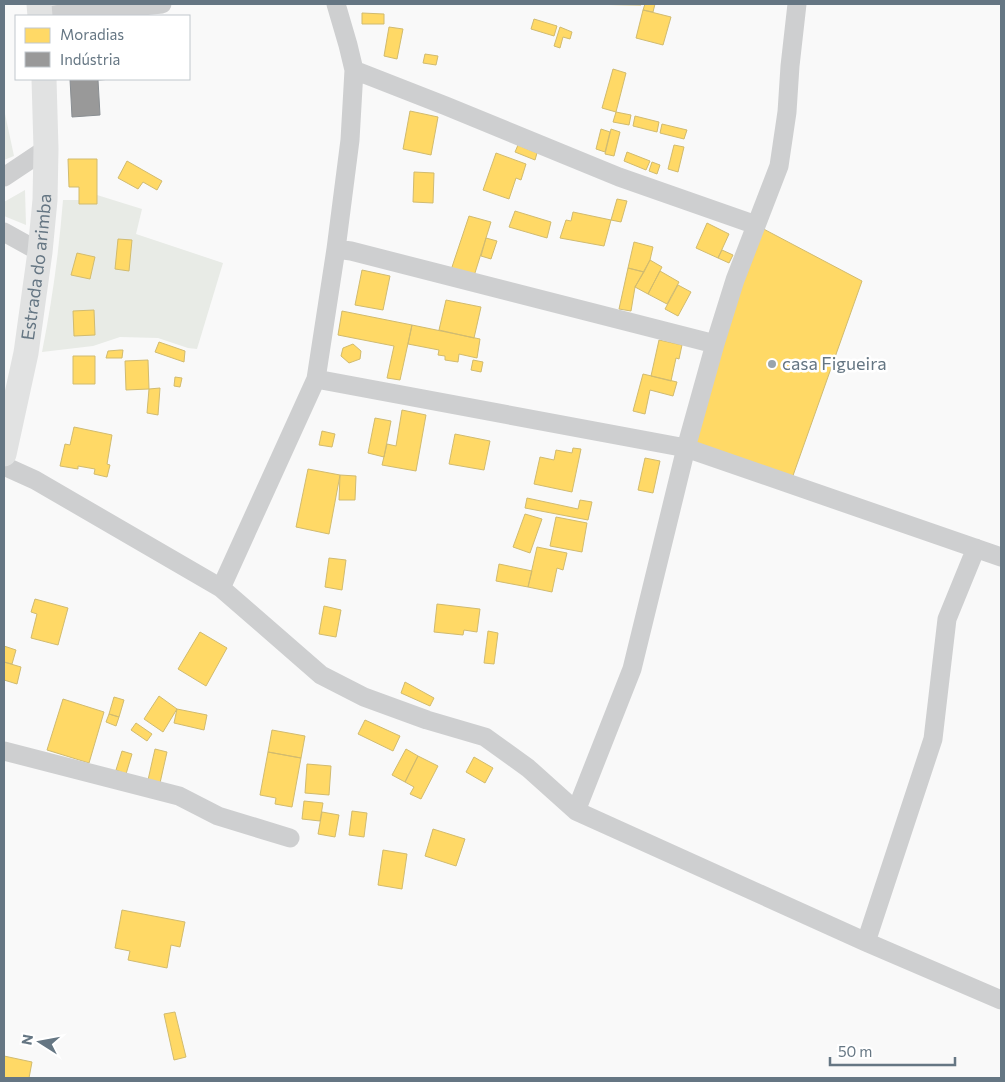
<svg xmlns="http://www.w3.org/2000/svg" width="1005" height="1082" viewBox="0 0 1005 1082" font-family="Commissioner,sans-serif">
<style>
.green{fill:#e8ebe6}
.homes{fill:#ffd966;stroke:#d1bb6f}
.industry{fill:#999;stroke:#898e92}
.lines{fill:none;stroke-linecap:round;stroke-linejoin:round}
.minor{stroke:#cecfd0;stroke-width:19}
.major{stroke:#e1e2e2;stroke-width:25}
.poi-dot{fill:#99a4ac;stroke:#fff;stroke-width:2}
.labels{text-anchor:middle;stroke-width:5;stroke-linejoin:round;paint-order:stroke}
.street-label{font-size:18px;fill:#657683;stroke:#fff}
.poi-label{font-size:18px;fill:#657683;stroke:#fff;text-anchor:start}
</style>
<rect width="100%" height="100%" fill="#f9f9f9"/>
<!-- green -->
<path class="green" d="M4 109 14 156 4 160Z
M25 190 26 225 4 216V202Z
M97 195 142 209 136 234 223 263 197 349 188 348 158 338 120 337 93 346 42 352C52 302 59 251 63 200H79L97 204Z"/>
<!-- homes -->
<path class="homes" d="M577 4H641V5Z
M645 4H655L653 12 643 10Z
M643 10 671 17 663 45 636 38Z
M362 13 384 14V24H362Z
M534 19 557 26 554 36 531 29Z
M389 27 403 29 397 59 384 56Z
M560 27 572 32 570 39 563 37 560 48 554 46Z
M425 54 438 56 436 65 423 63Z
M613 69 626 73 616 112 602 108Z
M410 111 438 117 431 155 403 149Z
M616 112 631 115 629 125 613 122Z
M635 116 659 122 657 132 633 126Z
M662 124 687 130 684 139 660 133Z
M601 129 610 132 605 152 596 149Z
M611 129 620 132 614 156 605 154Z
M518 145 537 153 535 160 515 152Z
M674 145 684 147 678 172 668 169Z
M627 152 650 161 646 170 624 161Z
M496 153 526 164 521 180 516 178 509 199 483 190Z
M68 159H97V204H79V187H69Z
M127 161 162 181 157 190 143 182 138 189 118 178Z
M652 162 660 165 657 174 649 171Z
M414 172 434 173 433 203 413 202Z
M617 199 627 201 621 222 611 220Z
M515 211 551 222 547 238 509 227Z
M573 212 611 220 604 246 560 238 566 220 571 221Z
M469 216 491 222 474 276 451 270Z
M707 223 729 234 718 258 696 248Z
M756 225 862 281 790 484 686 448Z
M486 238 497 241 491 259 481 256Z
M118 239 132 240 129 271 115 269Z
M634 242 653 247 650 260 644 272 628 268Z
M722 250 733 255 729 263 718 258Z
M77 253 95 257 90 279 71 275Z
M650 260 662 267 648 294 635 287Z
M628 268 644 272 635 287 631 311 619 309Z
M362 270 390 276 383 310 355 305Z
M660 271 679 282 667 304 648 294Z
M678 285 691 292 678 316 665 309Z
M446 300 481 307 474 338 439 330Z
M94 310 95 335 74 336 73 311Z
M342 311 412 325 400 380 387 378 394 346 338 335Z
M412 325 480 339 477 358 459 354 458 362 445 360V356L438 355 439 350 408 344Z
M659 340 682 345 679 359 676 358 671 381 651 376Z
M159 342 185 351 184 362 155 352Z
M353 344 361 351 360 359 349 363 341 356 343 348Z
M120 350H123L122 358H106L108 351Z
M73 356H95V384H73Z
M148 360 149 389 126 390 125 361Z
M473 360 483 362 481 372 471 370Z
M643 374 677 382 673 396 650 390 645 414 633 411Z
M175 377 182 378 180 387 174 386Z
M160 388 158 415 147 413 149 389Z
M402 410 426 415 416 471 382 465 387 444 396 446Z
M375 418 391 421 384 457 368 453Z
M74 427 112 435 107 464 110 465 107 477 94 474 95 469 78 466V469L60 466 65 444 70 445Z
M322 431 335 434 332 447 319 445Z
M455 434 490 441 484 470 449 464Z
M573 448 581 449 572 492 534 484 540 457 554 460 556 450 572 453Z
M645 458 660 461 653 493 638 490Z
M308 469 340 475 329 534 296 527Z
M340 475 356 476 355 500H339Z
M527 498 578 509 580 500 592 502 588 520 525 508Z
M525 514 542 519 530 553 513 547Z
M556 517 587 523 582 552 550 546Z
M537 547 567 553 563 570 557 568 552 592 528 587Z
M329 558 346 560 342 590 325 587Z
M499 564 532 571 528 587 496 581Z
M35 599 68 608 58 645 31 638 37 614 31 612Z
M437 604 480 609 477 632 464 630 463 635 434 632Z
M324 606 341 610 336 637 319 634Z
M488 631 498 633 494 664 484 663Z
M200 632 227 648 206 686 178 669Z
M4 646 16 650 12 664 4 662Z
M4 662 21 667 17 684 4 680Z
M405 682 434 698 430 706 401 693Z
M159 696 177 709 163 732 144 719Z
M114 697 124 700 119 717 109 714Z
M63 699 104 712 89 763 47 750Z
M177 709 207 715 204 730 174 723Z
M109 714 119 717 116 726 106 722Z
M365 720 400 736 393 751 358 734Z
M136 723 152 734 147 741 131 730Z
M272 730 305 736 301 758 268 752Z
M155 749 167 752 160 783 148 780Z
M406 749 418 756 405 782 392 775Z
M122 751 132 754 126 774 116 770Z
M268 752 301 758 292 807 275 804 276 798 260 795Z
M418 756 438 766 421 799 410 794 414 787 405 782Z
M474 757 493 768 485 783 466 772Z
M307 764 331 766 329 795 305 793Z
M304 801 323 803 320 821 302 819Z
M352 811 367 813 364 837 349 835Z
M322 812 339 815 335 837 318 834Z
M433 829 465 839 456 866 425 856Z
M383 850 407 854 402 889 378 885Z
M122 910 185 922 180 947 171 945 167 968 128 960 130 951 115 948Z
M175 1012 186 1057 174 1060 164 1014Z
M4 1056 32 1062 29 1078H4Z"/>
<!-- industry -->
<path class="industry" d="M70 79H113L98 80 100 115 72 117Z"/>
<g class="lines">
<!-- minor -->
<path class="minor" d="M43 16 162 4
M354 70 446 106 619 177 756 225
M4 177 46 149
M4 232 40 252
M336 249 351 251 715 344
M316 379 686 448 1001 557
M4 466 35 480 221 588 321 675 364 697 427 720 485 737 528 768 576 811 866 942 1001 1000
M221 588 316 379 336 249 350 140 354 70 348 45 336 4
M4 751 179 796 218 816 290 838
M576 811 632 669 686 448 715 344 735 280 779 166 787 112 790 66 797 4
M866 942 933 739 947 619 976 548"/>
<!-- major -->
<g class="major">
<path d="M39 4 40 16"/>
<path id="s1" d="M4 454 26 353 40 252 45 200 46 149 44 79"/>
</g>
</g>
<!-- markers -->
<circle class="poi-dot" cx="772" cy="364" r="5"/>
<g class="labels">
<!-- street labels -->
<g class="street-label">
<text dy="6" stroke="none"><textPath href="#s1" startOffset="190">Estrada do arimba</textPath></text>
</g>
<!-- poi labels -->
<g class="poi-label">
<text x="782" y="370">casa Figueira</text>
</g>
</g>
<!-- border -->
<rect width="1005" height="1082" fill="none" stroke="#657683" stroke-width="10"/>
<!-- legend -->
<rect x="15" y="15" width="175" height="65" fill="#ffffff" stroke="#c1c8cd"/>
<rect x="25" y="28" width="25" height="15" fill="#ffd966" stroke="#c1c8cd"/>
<text x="60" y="40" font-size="15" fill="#657683">Moradias</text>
<rect x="25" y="52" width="25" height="15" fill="#999999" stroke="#c1c8cd"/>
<text x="60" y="65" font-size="15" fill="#657683">Indústria</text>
<!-- north arrow -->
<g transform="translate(40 1042) rotate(281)" stroke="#ffffff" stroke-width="4" paint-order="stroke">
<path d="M0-4L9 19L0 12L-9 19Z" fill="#657683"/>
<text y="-8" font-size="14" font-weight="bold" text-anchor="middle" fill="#657683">N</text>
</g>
<!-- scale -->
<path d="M830 1057v8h125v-8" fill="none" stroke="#657683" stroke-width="2.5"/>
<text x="838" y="1057" font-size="15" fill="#657683" stroke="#ffffff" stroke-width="4" paint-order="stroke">50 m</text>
</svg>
